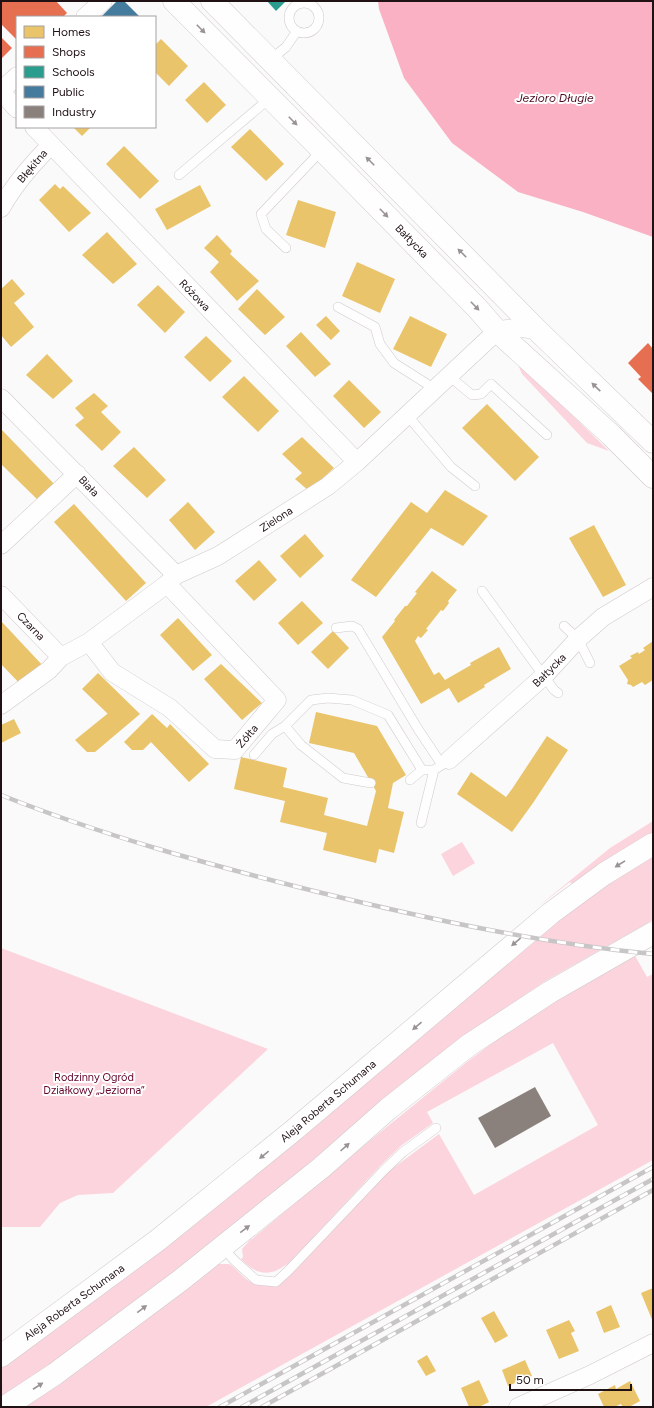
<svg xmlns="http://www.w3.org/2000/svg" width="654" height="1408" viewBox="0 0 654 1408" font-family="Figtree,sans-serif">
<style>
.green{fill:#fcd4dd}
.water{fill:#f9b1c3}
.homes{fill:#e9c46a}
.shops{fill:#e76f51}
.schools{fill:#2a9d8f}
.public{fill:#457b9d}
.industry{fill:#8a817c}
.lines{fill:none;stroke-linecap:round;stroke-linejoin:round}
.lane-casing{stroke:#d1c9cb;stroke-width:10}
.street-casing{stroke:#d1c9cb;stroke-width:19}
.secondary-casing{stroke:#d1c9cb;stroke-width:23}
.lane{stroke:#fefefe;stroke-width:9}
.street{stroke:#fefefe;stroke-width:18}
.secondary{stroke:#fefefe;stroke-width:22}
.rail-casing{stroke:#c7c5c6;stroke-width:4.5}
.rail{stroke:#fff;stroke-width:3;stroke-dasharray:9;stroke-linecap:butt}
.oneway{fill:#9a9395}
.labels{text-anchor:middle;stroke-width:4;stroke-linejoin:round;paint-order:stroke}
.street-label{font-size:11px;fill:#201114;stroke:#fff}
.park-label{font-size:11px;fill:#63062c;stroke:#fff}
.water-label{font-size:12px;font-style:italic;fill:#4c0d23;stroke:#fff}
</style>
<rect width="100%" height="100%" fill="#fafafa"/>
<!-- green -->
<path class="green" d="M516 360 609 451 587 443 522 374Z
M653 821V832L620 851 572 884 570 882 535 909 610 848Z
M462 842 475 863 453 876 441 854Z
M653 856V920L547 980 464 1036 373 1109 238 1223 67 1356 1 1400V1365L557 921 616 879Z
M1 948 268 1049 113 1193 78 1195 60 1203 40 1227H1Z
M634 954 647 977 653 974V1160L206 1407H23L217 1264H229C236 1268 240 1274 246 1279 262 1291 274 1284 289 1276L385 1174 439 1134 474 1195 598 1125 553 1043 427 1112 433 1123 402 1145 380 1166 291 1261C272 1277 258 1277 241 1259L243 1257 242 1249 251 1239H252L373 1138 467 1062 519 1023Z"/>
<!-- water -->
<path class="water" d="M378 1H653V237L583 212 518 192 452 143 404 78 379 9Z"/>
<!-- homes -->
<path class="homes" d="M161 39 188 66 169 86 155 72V45Z
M204 82 226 105 207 123 185 100Z
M73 127H91L82 136Z
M250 129 284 164 266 181 231 147Z
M124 146 159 181 140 199 106 164Z
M55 184 60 189 63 186 91 213 69 232 39 200Z
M200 185 211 206 167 230 155 209Z
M298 200 336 212 325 248 286 235Z
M107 232 137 264 113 284 82 255Z
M217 235 232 251 230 254 259 281 237 301 210 272 219 262 204 248Z
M357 262 395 279 380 313 342 296Z
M12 279 25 294 14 303 34 327 11 347 1 335V289Z
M158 285 185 312 165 333 137 305Z
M257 289 285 317 265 335 238 309Z
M326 316 340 331 331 340 316 325Z
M410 316 447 334 431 367 393 349Z
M301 332 331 364 315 377 286 346Z
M206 336 232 361 210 382 184 357Z
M47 354 73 381 53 399 26 375Z
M244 376 279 411 258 432 222 397Z
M349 380 381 412 364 428 333 396Z
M94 393 108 406 101 412 121 432 102 451 75 425 84 418 75 408Z
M487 404 539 457 515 481 462 428Z
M1 429 58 488 40 502 1 464Z
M302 437 334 468 309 491 295 479 302 473 282 454Z
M134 447 166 480 147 498 113 466Z
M445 490 488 516 463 546 431 528 376 597 351 580 411 502 427 513Z
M188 502 215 532 195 550 169 520Z
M74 504 146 583 126 601 54 522Z
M594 525 626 585 603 597 569 538Z
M305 534 324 556 300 578 280 556Z
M259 560 277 580 254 601 235 581Z
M432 571 457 590 448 601 449 603 443 611 441 610 426 629 428 630 421 638 418 636 415 641 434 675 439 672 445 680 471 665 470 663 499 647 511 669 484 685 485 687 458 703 449 688 421 704 382 637 395 621 394 620 405 606H407L417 593 415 592Z
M302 601 323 623 298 645 278 623Z
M178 618 212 655 193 671 160 635Z
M1 621 45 668 23 687 1 664Z
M333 631 349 648 328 669 311 652Z
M653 641V680L645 685 642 682 633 687 631 685 627 684 628 680 619 666 632 658 630 656 638 652 639 654 645 650 643 648Z
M221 664 262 703 242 720 204 679Z
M98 673 140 714 95 752H87L75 740 117 706 108 714 82 689Z
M316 712 377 726 406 775 393 783 388 808 404 812 394 853 379 849 376 863 323 850 327 833 280 822 285 801 234 789 241 757 287 768 283 787 328 798 324 815 367 826 376 791 354 753 309 743Z
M152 714 167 728 170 724 209 764 189 782 151 742 143 750H132L124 742Z
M14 719 21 733 1 743V725Z
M547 736 568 750 533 803 512 832 457 794 471 772 506 797 512 789Z
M653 1288V1322L641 1293Z
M611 1305 620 1327 604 1333 596 1312Z
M494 1311 508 1336 495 1343 481 1318Z
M569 1320 575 1331 571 1333 579 1351 559 1359 546 1330Z
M427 1355 436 1371 426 1376 417 1361Z
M525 1360 532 1376 508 1386 502 1370Z
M479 1380 489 1402 479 1407H469L461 1388Z
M630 1381 640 1401 629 1407H623L621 1404 614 1407H604L598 1394 615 1385 616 1389Z"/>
<!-- shops -->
<path class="shops" d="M1 1H56L67 13 63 17H17V40L1 24Z
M1 37 12 48 1 59Z
M648 343 653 349V394L638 379 641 377 628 363Z"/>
<!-- schools -->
<path class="schools" d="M267 1H286L276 11Z"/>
<!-- public -->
<path class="public" d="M117 1H124L140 17H103L102 16Z"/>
<!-- industry -->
<path class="industry" d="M535 1087 551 1116 495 1148 478 1118Z"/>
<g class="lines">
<defs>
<path id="lane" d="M289 18a15 15 0 1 1 30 0a15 15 0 1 1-30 0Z
M270 60 286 47 297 31
M179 175 270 98
M286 248 266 229 261 214 322 150
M338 307 375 327 380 344 394 363 435 389
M449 376 472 395 481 394 491 384 547 435
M407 415 451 467 475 486
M482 591 554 690 558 693
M564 626 578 639 590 663
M336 628 352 626 358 629 418 729 442 765
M285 726 301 745 343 778 371 783
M254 755 272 734 285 726 311 700 328 698 352 700 388 715 422 770H434L449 760
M410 780 422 770
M421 823 434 770
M222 1247 235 1261 256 1280 276 1282 288 1271 383 1171 403 1152 436 1128"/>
<path id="street" d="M85 17 103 1
M1 91 17 76
M1 92 17 109
M34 127 357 462
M1 208C14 185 32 164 51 145
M1 398 176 575
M1 545 77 474
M1 595 61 657
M89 642 112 672 170 708 215 749 235 750 277 700 167 584
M1 705 49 670 61 657 89 642 167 584 176 575 218 556 328 486 357 462 497 331C512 327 523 327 538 331
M449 760 544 676 578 639 603 617 653 587
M518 1407 590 1375 653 1343"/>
<path id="secondary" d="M174 1 322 150 478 309 497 331 611 435 653 477
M212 1 538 331 653 442
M1 1356 158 1240 294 1130 551 913 604 874 653 844
M5 1407 55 1374 181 1280 321 1168 388 1109 469 1045 550 992 653 933"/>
</defs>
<!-- lane casing -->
<use href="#lane" class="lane-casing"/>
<!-- street casing -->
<use href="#street" class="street-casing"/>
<!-- secondary casing -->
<use href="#secondary" class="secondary-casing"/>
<!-- lane -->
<use href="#lane" class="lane"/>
<!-- street -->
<use href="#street" class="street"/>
<!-- secondary -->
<use href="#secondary" class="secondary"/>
<defs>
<path id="rail" d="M1 795C104 836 210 865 318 892 428 919 540 943 653 954
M220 1407 653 1167
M242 1407 653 1179
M262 1407 653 1190"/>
</defs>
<!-- rail casing -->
<use href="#rail" class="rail-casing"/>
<!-- rail -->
<use href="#rail" class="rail"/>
</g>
<!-- one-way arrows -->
<defs><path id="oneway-solid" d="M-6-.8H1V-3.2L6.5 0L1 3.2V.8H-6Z"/></defs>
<g class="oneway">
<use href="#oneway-solid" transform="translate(201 29) rotate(45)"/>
<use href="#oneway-solid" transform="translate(293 121) rotate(45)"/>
<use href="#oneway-solid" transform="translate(370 161) rotate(-135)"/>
<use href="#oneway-solid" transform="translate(384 213) rotate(46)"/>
<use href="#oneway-solid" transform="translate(462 253) rotate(-135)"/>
<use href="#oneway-solid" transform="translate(475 306) rotate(46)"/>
<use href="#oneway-solid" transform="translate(596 387) rotate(-136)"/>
<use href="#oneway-solid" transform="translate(620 864) rotate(148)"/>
<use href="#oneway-solid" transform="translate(516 942) rotate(140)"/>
<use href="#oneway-solid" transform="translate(417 1026) rotate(140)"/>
<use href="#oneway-solid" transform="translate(345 1147) rotate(-42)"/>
<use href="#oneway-solid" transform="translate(264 1155) rotate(141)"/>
<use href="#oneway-solid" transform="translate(245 1229) rotate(-38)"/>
<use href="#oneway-solid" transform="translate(142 1309) rotate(-37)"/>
<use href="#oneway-solid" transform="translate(38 1386) rotate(-33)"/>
</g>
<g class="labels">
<!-- street labels -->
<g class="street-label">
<text transform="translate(32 166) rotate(-50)" y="4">Błękitna</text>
<text transform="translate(412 241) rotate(46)" y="4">Bałtycka</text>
<text transform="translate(195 295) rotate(46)" y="4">Różowa</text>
<text transform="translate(89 486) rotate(46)" y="4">Biała</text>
<text transform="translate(276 519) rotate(-33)" y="4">Zielona</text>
<text transform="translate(31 626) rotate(46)" y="4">Czarna</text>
<text transform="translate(549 670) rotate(-45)" y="4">Bałtycka</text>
<text transform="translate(247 736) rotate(-50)" y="4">Żółta</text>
<text transform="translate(328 1101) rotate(-40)" y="4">Aleja Roberta Schumana</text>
<text transform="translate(74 1302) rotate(-36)" y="4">Aleja Roberta Schumana</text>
</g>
<!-- park labels -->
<g class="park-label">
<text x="94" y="1081">Rodzinny Ogród<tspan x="94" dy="13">Działkowy „Jeziorna”</tspan></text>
</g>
<!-- water labels -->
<g class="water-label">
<text x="555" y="102">Jezioro Długie</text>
</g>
</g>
<!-- border -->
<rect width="654" height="1408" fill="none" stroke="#201114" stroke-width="4"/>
<!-- legend -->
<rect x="16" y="16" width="140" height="112" fill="#ffffff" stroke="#a6a0a1"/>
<rect x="24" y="26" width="20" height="12" fill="#e9c46a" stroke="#a6a0a1"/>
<text x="52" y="36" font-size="12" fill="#201114">Homes</text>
<rect x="24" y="46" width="20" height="12" fill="#e76f51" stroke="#a6a0a1"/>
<text x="52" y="56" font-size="12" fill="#201114">Shops</text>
<rect x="24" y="66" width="20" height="12" fill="#2a9d8f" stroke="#a6a0a1"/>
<text x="52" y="76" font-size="12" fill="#201114">Schools</text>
<rect x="24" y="86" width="20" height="12" fill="#457b9d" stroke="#a6a0a1"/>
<text x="52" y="96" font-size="12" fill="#201114">Public</text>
<rect x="24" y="106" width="20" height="12" fill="#8a817c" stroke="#a6a0a1"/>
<text x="52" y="116" font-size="12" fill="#201114">Industry</text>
<!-- scale -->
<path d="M510 1384v6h121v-6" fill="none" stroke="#201114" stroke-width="2"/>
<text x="516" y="1384" font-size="12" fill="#201114" stroke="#ffffff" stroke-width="3" paint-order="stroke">50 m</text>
</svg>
